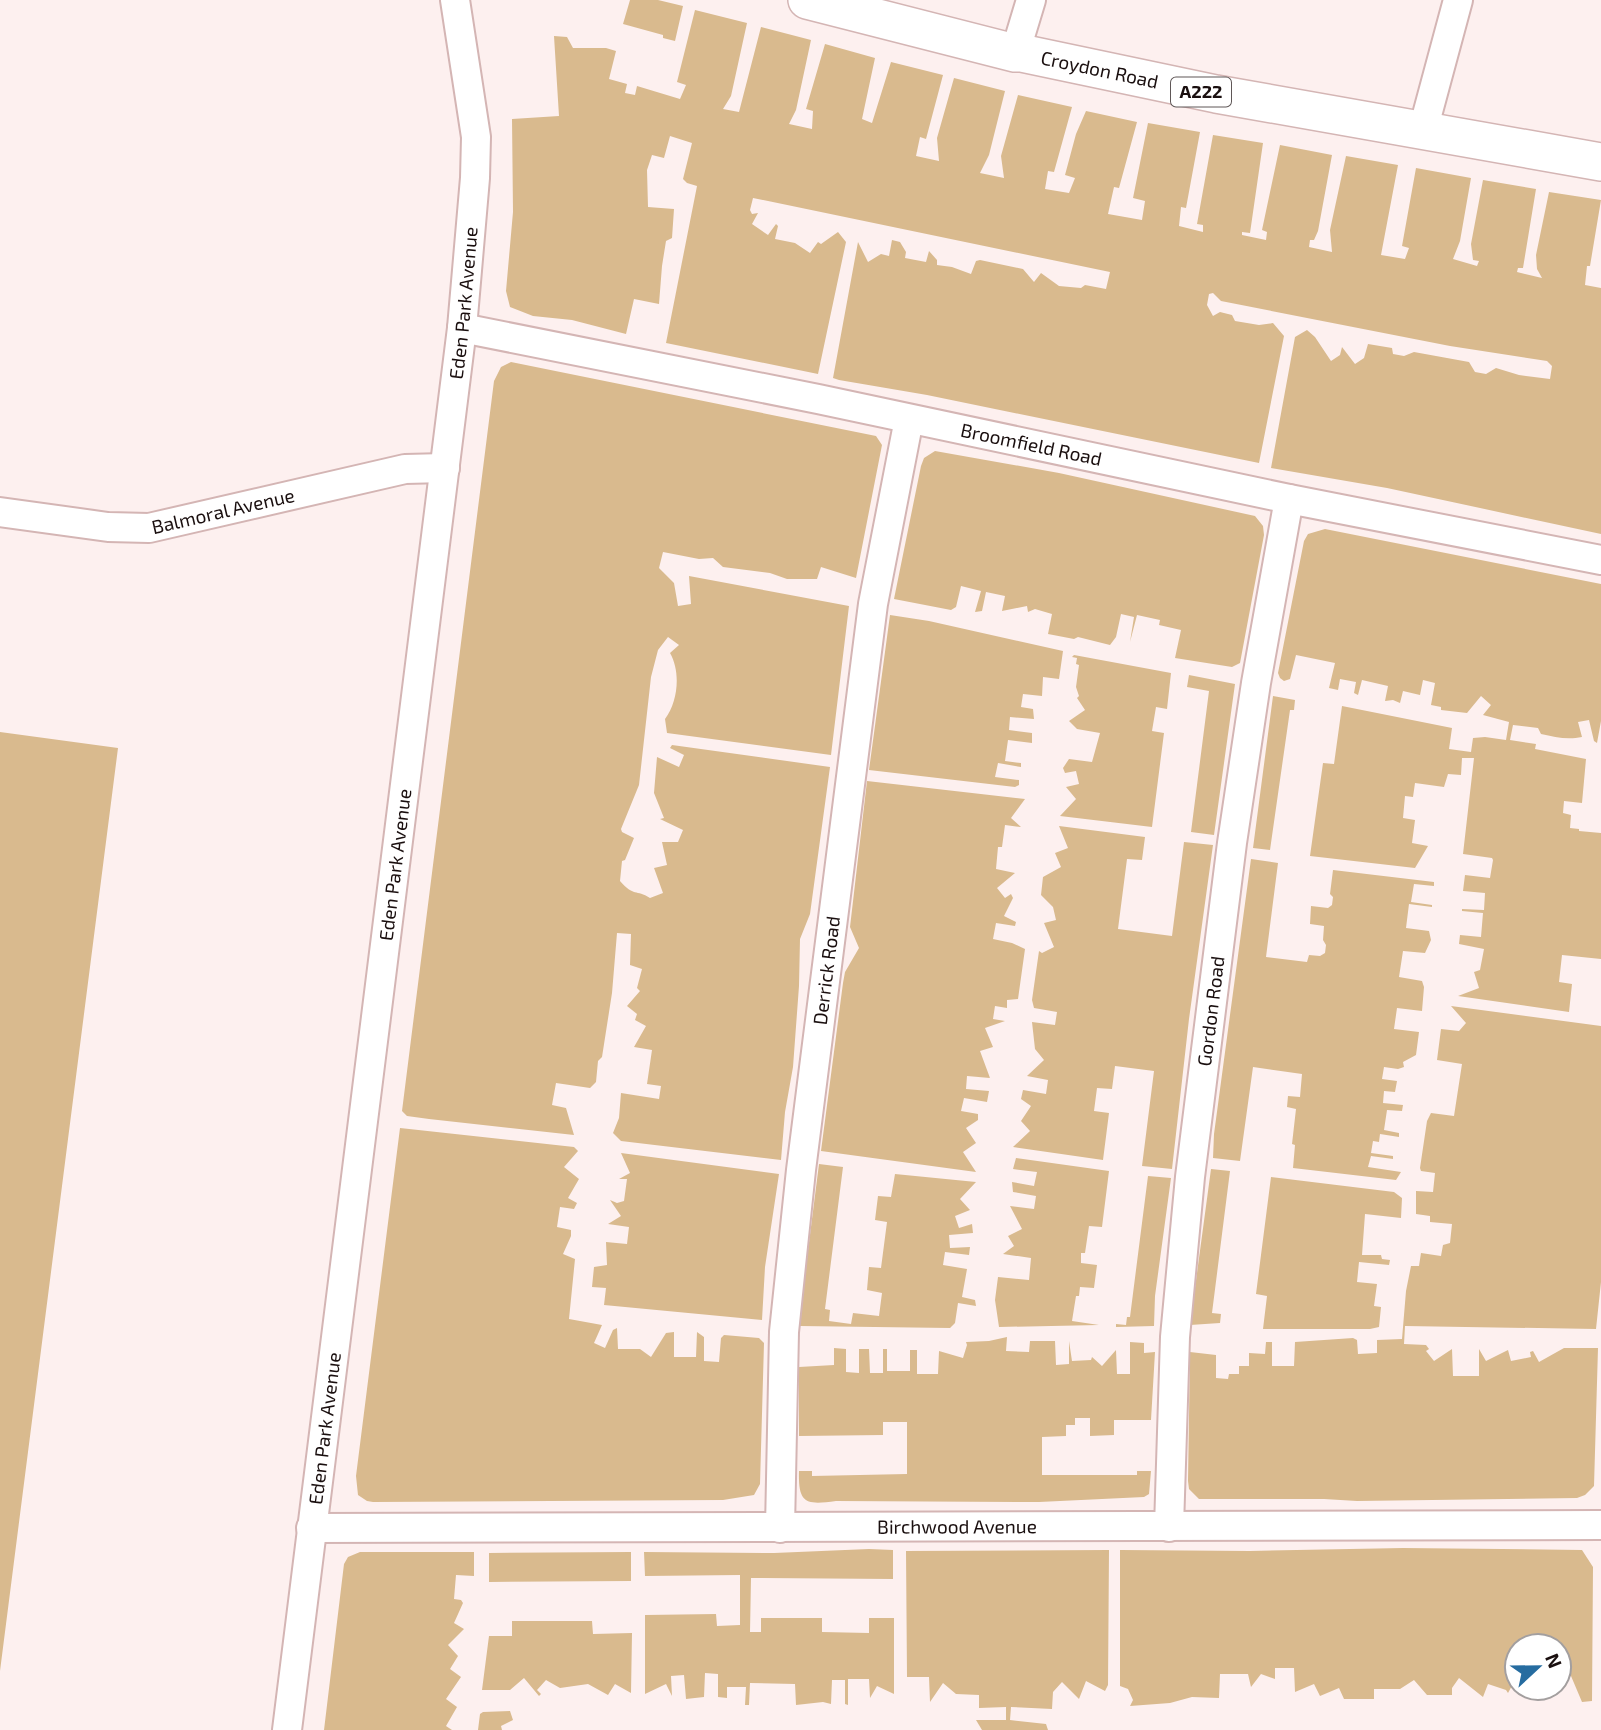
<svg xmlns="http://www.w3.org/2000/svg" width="1601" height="1730" viewBox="0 0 1601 1730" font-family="'Exo 2',sans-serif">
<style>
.green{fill:#d9ba8e}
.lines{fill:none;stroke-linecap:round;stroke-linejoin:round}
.minor-casing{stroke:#d4b5b4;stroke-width:32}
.major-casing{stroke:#d4b5b4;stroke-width:40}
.minor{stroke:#fff;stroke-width:28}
.major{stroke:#fff;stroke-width:37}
.labels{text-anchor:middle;stroke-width:5;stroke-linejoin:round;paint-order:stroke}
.shield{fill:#fff;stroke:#5f5757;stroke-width:2}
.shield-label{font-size:18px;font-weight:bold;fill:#1a0f0f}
.street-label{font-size:19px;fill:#1a0f0f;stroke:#fff}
</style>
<rect width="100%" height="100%" fill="#fdf0ef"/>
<!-- green -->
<path class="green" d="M630 0H658L683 6 675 41 663 38V35L623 24Z
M695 10 747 23 731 96 723 109 739 112 761 27 811 40 796 110 789 124 812 129 813 111 806 109 825 44 875 58 862 119 872 123 891 62 943 75 926 139 920 137 916 156 939 161 937 138 954 78 1005 91 989 155 980 173 1004 178 1001 156 1018 95 1072 107 1054 172 1048 171 1045 189 1069 193 1075 178 1065 175 1076 134 1086 111 1137 122 1119 188 1114 187 1108 214 1142 220 1145 201 1133 198 1148 123 1200 132 1186 208 1181 207 1179 226 1203 232V225L1197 224 1213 135 1263 143 1250 233 1242 232V235L1266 240 1267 232 1262 230 1280 145 1332 155 1318 231 1314 240H1310L1309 247 1332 252 1330 230 1346 156 1398 165 1381 255 1405 259 1409 248 1402 246 1416 168 1471 178 1460 241 1453 259 1477 266 1479 261 1473 260 1471 244 1483 180 1536 189 1523 268H1518L1517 272 1542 278 1537 269 1536 255 1549 192 1601 200 1590 266H1587L1585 285 1601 288V534L1387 488 1271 468 1295 337 1307 330 1315 337 1331 361 1340 355 1342 347 1355 364 1364 358 1368 344 1392 348 1393 354 1404 356 1414 352 1469 362 1475 372 1486 374 1496 368 1519 375 1550 379 1552 366 1547 361 1450 346 1221 301 1213 293 1209 294 1207 305 1213 316 1220 312 1232 315 1235 321 1259 325 1273 323 1284 336 1259 463 927 395 839 380 833 378 858 242 868 262 881 254 889 256 892 240 900 242 906 252 905 258 926 262 929 251 937 260V265L952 267 971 274 976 261 980 260 1023 269 1034 282 1041 273 1059 286 1081 288 1085 285 1106 289 1110 272 753 198 750 210 752 214 758 213 752 224 768 235 776 224 778 226 775 239 795 243 810 253 818 242 821 244 838 232 846 242 818 374 666 343 697 186 687 183 683 179 692 143 670 136 664 158 652 155 647 170 648 207 674 209 672 238 666 241 662 266 659 304 634 299 626 334 572 320 533 316 510 307 506 291 513 212 512 119 559 116 554 36 567 37 573 48H606L616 51 609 79 627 84 625 93 635 95 637 86 680 99 686 85 677 82Z
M511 362 876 436 882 445 856 578 821 567 817 579H787L770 573 723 567 713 558 699 559 663 552 659 568 674 583 678 606 691 604 689 576 849 606 831 755 667 733 665 719C678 702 681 672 670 653L679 645 668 637 658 650 651 677 639 785 621 829 622 832 634 838 625 860 622 861 620 881C634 897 636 889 650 898L663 893 654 868 667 865 662 842H678L683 830 660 819 664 818 654 793 657 757 679 767 684 755 670 748 672 745 830 767 810 914 800 939 799 986 793 1067 785 1112 781 1160 621 1141 613 1133 619 1118 621 1093 659 1099 661 1086 647 1084 652 1050 634 1047 646 1026 635 1020 637 1014 627 1006 640 991 637 988 642 969 630 965 631 934 617 933 612 993 602 1057 598 1061 596 1082 590 1088 556 1083 552 1105 566 1108 574 1135 429 1119 407 1116 402 1111 494 381 501 367Z
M935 451 1059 473 1255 516 1263 526 1264 535 1240 663 1232 667 1175 658 1181 630 1159 625 1160 620 1137 615 1130 642 1134 617 1121 614 1116 637 1110 645 1078 637 1074 639 1048 634 1052 614 1035 609 1028 612 1027 606 1002 611 1005 596 986 592 982 611 975 612 981 591 961 586 956 607 951 610 894 599 921 466 924 458Z
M1325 529 1601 584V721L1597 743 1594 741 1589 720 1578 722 1582 737C1567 740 1555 737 1541 734L1538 728 1513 725 1510 740 1536 744 1535 749 1586 759 1582 803 1564 801 1563 813 1571 815 1570 828 1579 829V831L1601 833V959L1562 955 1559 982 1572 984 1569 1012 1458 996 1479 988 1474 972 1480 970 1484 949 1459 944 1460 935 1481 937 1483 913 1462 911V909L1484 910 1485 893 1463 891 1465 875 1490 878 1493 860 1492 858 1463 854 1474 758H1462L1461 775 1448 774 1444 787 1415 783 1413 797 1405 796 1403 818 1415 820 1412 843 1428 846 1415 868 1310 856 1323 763 1334 764 1342 706 1452 728 1449 749 1471 752 1473 738 1485 737 1506 740 1509 722 1483 715 1491 705 1481 696 1467 713 1441 710V707L1431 705 1435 683 1423 680 1420 695 1403 691 1400 703 1393 700 1385 701 1388 686 1362 680 1358 695 1354 693 1356 682 1340 679 1338 690 1329 688 1335 663 1296 655 1290 679 1284 681 1280 678 1278 673 1304 541 1308 534Z
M890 615 929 621 1063 651 1059 679 1043 677 1042 696 1023 694 1021 707 1033 709 1034 719 1010 717 1009 730 1032 733V743L1008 740 1005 761 1021 763V767L998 763 995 777 1019 780V785L1015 787 869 770Z
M1074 655 1171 673 1167 709 1156 707 1152 731 1164 733 1152 827 1060 816 1076 799 1066 787 1079 784 1076 771 1065 773 1063 768 1069 759 1092 762 1100 733 1077 729 1069 721 1085 710 1077 698 1079 696 1076 687 1079 665 1076 664 1077 658 1072 657Z
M1189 675 1235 684 1214 835 1191 832 1209 691 1187 687Z
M1273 696 1295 700 1294 710H1290L1270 850 1253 848Z
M0 732 118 748 0 1671Z
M867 781 1025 799 1011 818 1021 827 1005 825 1002 847H998L996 869 1015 873 997 888 1005 898 1011 894 1013 898 1004 916 1016 922 1015 926 996 923 993 939 1012 943 1025 949 1018 999 1007 1000V1008L995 1006 993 1019 1005 1021 985 1028 993 1047 980 1051 990 1078 967 1076 966 1089 989 1091 987 1102 964 1098 961 1111 978 1114V1120L966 1128 976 1143 963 1152 976 1172 821 1151 843 983 845 972 859 948 850 927Z
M1059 826 1145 837 1142 860 1127 859 1118 929 1172 936 1184 842 1213 845 1189 1019 1172 1169 1142 1166 1154 1071 1115 1066 1112 1089 1097 1088 1094 1111 1109 1113 1103 1160 1013 1147 1030 1131 1021 1121 1031 1106 1021 1099 1023 1090 1046 1094 1048 1080 1027 1076 1044 1060 1035 1049 1032 1022 1055 1025 1057 1012 1034 1008 1032 1000 1039 951 1042 953 1054 947 1044 923 1056 920 1053 907 1041 895 1043 877 1061 867 1055 853 1068 848Z
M1251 859 1278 863 1266 957 1307 962 1309 955 1320 956 1325 953 1326 945 1323 940 1324 926 1310 924 1311 906 1328 908 1332 905 1333 897 1330 894 1333 870 1434 882V886L1414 884 1411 902 1432 905V907L1409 904 1406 928 1429 931 1431 940 1425 953 1403 951 1399 977 1422 981 1424 987 1422 1011 1397 1008 1394 1029 1419 1032 1416 1055 1403 1062 1404 1067 1398 1069 1384 1067 1382 1079 1397 1081 1395 1092 1384 1091 1383 1103 1403 1105 1402 1111 1387 1110 1384 1130 1399 1133V1137L1380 1134 1379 1142 1373 1141 1371 1153 1393 1156V1159L1371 1156 1368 1167 1401 1172 1396 1180 1293 1168 1295 1145 1292 1144 1296 1109 1287 1107 1288 1096 1300 1097 1302 1074 1253 1067 1240 1161 1213 1158 1214 1134Z
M1451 1006 1601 1026V1282L1596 1329 1405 1326 1404 1344 1426 1345 1429 1349 1426 1351 1434 1361 1452 1349 1453 1376H1479V1349L1486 1361 1508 1350 1511 1361 1531 1357 1530 1352 1533 1351 1539 1362 1564 1348H1598L1594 1486 1585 1495 1577 1498 1357 1501 1324 1499H1199L1189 1489 1188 1481 1190 1352 1216 1355V1378L1228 1379 1229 1374H1239V1366H1249V1353L1265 1354 1266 1342H1272V1366H1294L1295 1342 1353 1338 1357 1340 1358 1354 1377 1353V1340L1402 1339 1406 1291 1411 1266H1419L1421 1253 1441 1256 1443 1245 1450 1243 1452 1224 1430 1222V1216L1416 1214V1191L1433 1192 1435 1173 1421 1171 1420 1168 1427 1121 1431 1113 1454 1116 1462 1064 1437 1060 1441 1029 1459 1031 1466 1023Z
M400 1128 574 1147 578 1151 564 1167 579 1179 568 1198 577 1203 574 1209 560 1207 557 1227 571 1230V1236L563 1254 575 1259 569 1319 602 1325 594 1343 605 1348 613 1330 617 1328 618 1349H640L651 1357 666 1333 674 1332V1357H696L697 1332 704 1337V1361L719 1362 721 1338 724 1335 759 1338 764 1343 760 1484 754 1495 723 1500 373 1502 367 1501 358 1495 356 1476Z
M621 1153 779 1174 765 1267 762 1320 604 1305 606 1288 592 1287 594 1267 607 1265 606 1242 627 1244 629 1227 608 1224 621 1216 610 1200 617 1203 624 1201 627 1179H619L630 1173Z
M1016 1158 1109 1171 1102 1227 1089 1226 1085 1253H1081V1263L1097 1265 1094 1288 1080 1287 1079 1296H1076L1072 1321 1099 1325 999 1327 995 1300 998 1277 1029 1280 1031 1258 1003 1254 1014 1246 1008 1236 1022 1229 1010 1206 1034 1209 1036 1196 1013 1192 1012 1182 1034 1186 1037 1172 1013 1169Z
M819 1164 843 1167 825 1309 830 1310 829 1321 851 1324 853 1313 879 1316 882 1293 867 1290 869 1267 881 1268 887 1222 875 1220 878 1196 891 1197 895 1174 976 1182 960 1199 970 1210 955 1216 959 1228 972 1224 973 1233 949 1235 950 1248 970 1247 969 1255 945 1252 943 1265 967 1269 962 1297 975 1300 976 1306 958 1303 955 1323 950 1328 800 1326 804 1282Z
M1211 1169 1230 1171 1212 1313 1221 1314 1220 1323 1190 1325Z
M1148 1176 1171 1178 1155 1296 1154 1326 1116 1327V1324L1126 1325 1127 1317H1130Z
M1271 1177 1394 1192 1402 1198 1401 1218 1365 1214 1362 1255H1381L1382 1259 1390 1260 1389 1265 1359 1262 1357 1282 1377 1284 1374 1306 1381 1307 1379 1327 1370 1329H1263L1267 1296 1256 1294Z
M1007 1337 1006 1351 1029 1352 1030 1341H1055L1056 1365 1069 1364V1341L1072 1361 1091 1360 1092 1357 1102 1366 1116 1350 1117 1374H1130V1342L1144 1343V1353L1155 1352 1151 1420H1114V1435L1090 1436V1418H1075V1425H1066V1436L1042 1437V1475H1137V1471H1151L1149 1494 1144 1497 1039 1502 836 1501C806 1505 798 1504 799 1471H812V1476L907 1474V1422H883V1435L799 1436V1367L834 1365V1348L846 1349V1372L859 1373V1349H869L870 1373H883V1349H887V1371H910V1350H917V1374H938L939 1351 963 1358 967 1345 966 1342 989 1341Z
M1403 1548 1582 1550 1593 1567 1592 1701 1582 1702 1571 1676 1559 1681V1646H1517V1683L1514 1682 1508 1693 1506 1690 1488 1684 1483 1697 1459 1678 1452 1688V1695H1427L1414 1680 1400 1689H1374V1699H1344L1339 1688 1320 1696 1314 1684 1295 1692 1294 1668H1275V1679L1261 1674 1251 1687 1248 1674H1220L1219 1698 1192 1697 1170 1703 1130 1706 1133 1700 1128 1689 1120 1686V1550L1250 1551Z
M869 1549 893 1550V1579L751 1578 750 1632H761V1618H822V1632L869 1633V1618H894V1694L877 1686 870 1698 869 1679H848V1705L845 1704V1680H832L831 1704 823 1702 796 1705 795 1684 750 1683 749 1705H745L746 1687H727V1698L718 1697V1674L705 1673 704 1697 686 1699 684 1675 671 1676 672 1696 666 1684 645 1694V1615L716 1614 717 1626 740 1625V1575L645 1576 644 1552 774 1553Z
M1109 1550 1108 1685 1105 1691 1086 1681 1079 1699 1062 1682 1053 1692 1052 1709 1011 1707 1010 1720 1046 1724 1048 1730H982L976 1720H1006V1707L979 1708V1695L956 1694 943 1683 930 1702 929 1677H907L906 1551Z
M360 1552H474V1576L456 1575 454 1599 461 1600 463 1603 454 1623 464 1629 448 1645 458 1656 450 1669 461 1677 446 1699 457 1707 446 1726 452 1730H324L344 1564 348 1557Z
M631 1552V1581L489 1582V1553Z
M512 1621H592L593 1634 632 1633 631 1693 615 1684 608 1695 588 1684 560 1688 546 1680 537 1690 541 1694 539 1696 524 1678 510 1690H482L489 1636H512Z
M510 1711 513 1720 501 1726 502 1730H478L480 1714 483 1712Z"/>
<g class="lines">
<defs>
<g id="minor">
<path d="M1015 53 1031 0"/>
<path d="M1423 130 1458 0"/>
<path id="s1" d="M462 328 818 399 1289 499 1601 560"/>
<path id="s2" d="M0 512 108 527 149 528 405 469 445 468"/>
<path id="s3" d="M1169 1527 1175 1337 1190 1177 1232 843 1256 683 1289 499"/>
<path id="s4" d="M311 1528 1601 1525"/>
<path id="s5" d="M780 1528 784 1332 801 1170 873 604 909 419"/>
<path id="s6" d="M287 1730 462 328 475 178 476 137 455 0"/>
</g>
<g id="major">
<path id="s7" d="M807 0 1015 53H1021L1216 94 1601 162"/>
</g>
</defs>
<!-- minor casing -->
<use href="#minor" class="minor-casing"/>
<!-- major casing -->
<use href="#major" class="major-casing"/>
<!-- minor -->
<use href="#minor" class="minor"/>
<!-- major -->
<use href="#major" class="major"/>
</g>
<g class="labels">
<!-- shield labels -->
<rect class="shield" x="1171" y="77.5" width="60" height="29" rx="5"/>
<g class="shield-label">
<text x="1201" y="98">A222</text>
</g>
<!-- street labels -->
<g class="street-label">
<text dy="7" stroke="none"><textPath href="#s7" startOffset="301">Croydon Road</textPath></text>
<text dy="7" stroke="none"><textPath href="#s6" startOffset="1438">Eden Park Avenue</textPath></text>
<text dy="7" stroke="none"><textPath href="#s1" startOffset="581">Broomfield Road</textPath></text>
<text dy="7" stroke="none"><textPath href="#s2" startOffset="226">Balmoral Avenue</textPath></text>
<text dy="7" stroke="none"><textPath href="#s6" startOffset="872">Eden Park Avenue</textPath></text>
<text dy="7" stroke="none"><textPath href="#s5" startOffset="560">Derrick Road</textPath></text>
<text dy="7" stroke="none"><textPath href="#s3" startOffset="518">Gordon Road</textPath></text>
<text dy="7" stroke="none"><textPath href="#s6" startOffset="304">Eden Park Avenue</textPath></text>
<text dy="7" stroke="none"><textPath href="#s4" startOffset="646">Birchwood Avenue</textPath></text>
</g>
</g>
<!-- north arrow -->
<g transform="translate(1538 1667) rotate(68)"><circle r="33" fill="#ffffff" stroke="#a39f9f" stroke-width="2"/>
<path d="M0-5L12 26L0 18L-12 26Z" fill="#266ca0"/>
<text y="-10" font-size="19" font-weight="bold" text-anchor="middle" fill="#1a0f0f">N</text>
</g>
</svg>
